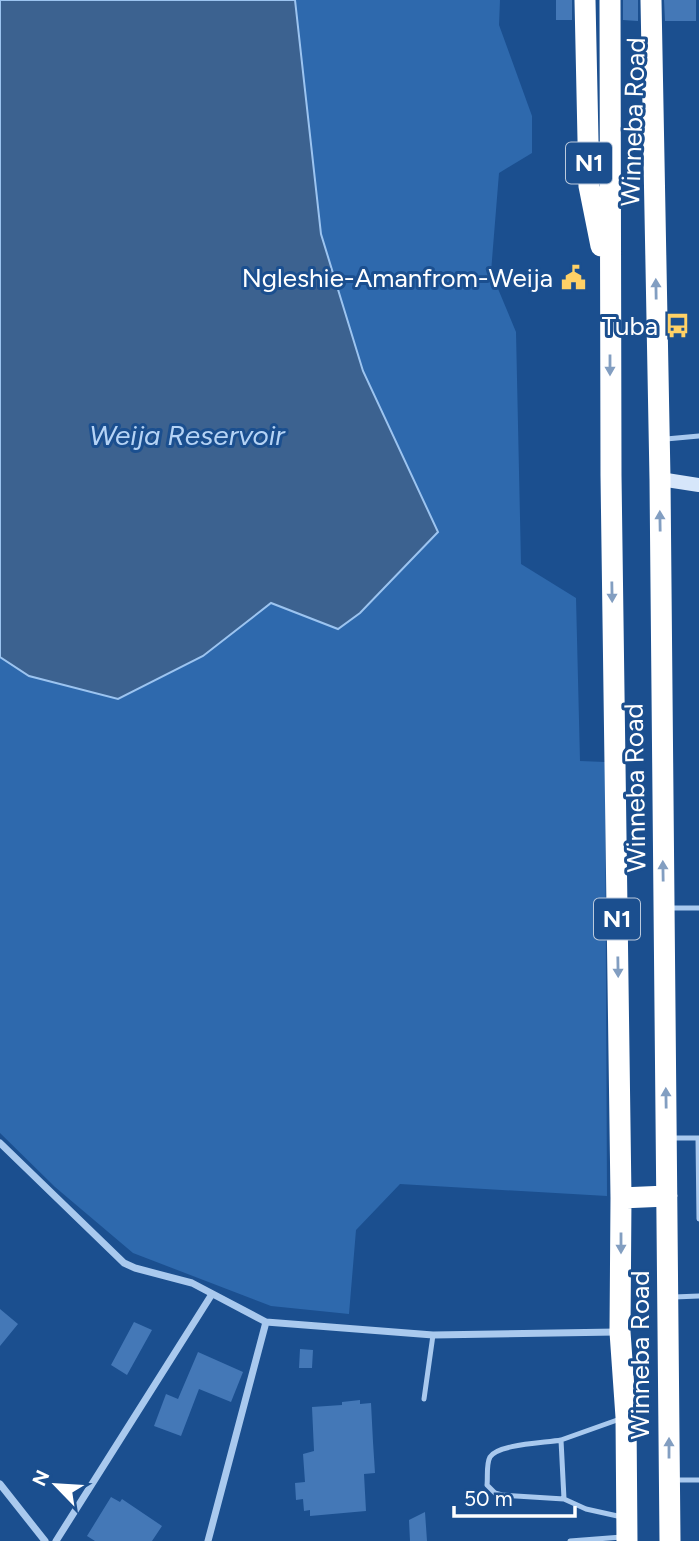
<svg xmlns="http://www.w3.org/2000/svg" width="699" height="1541" viewBox="0 0 699 1541" font-family="Figtree,sans-serif">
<style>
.green{fill:#2e69ad}
.water{fill:#3c6290;stroke:#9cc4f0;stroke-width:2}
.building{fill:#4478b7}
.lines{fill:none;stroke-linecap:round;stroke-linejoin:round}
.lane{stroke:#a9c9ee;stroke-width:5}
.street{stroke:#a9c9ee;stroke-width:7}
.secondary{stroke:#d6e6fa;stroke-width:14}
.highway{stroke:#fff;stroke-width:21}
.oneway{fill:#829ec1}
.labels{text-anchor:middle;stroke-width:6;stroke-linejoin:round;paint-order:stroke}
.shield{fill:#1b4f8f;stroke:#bbcadd;stroke-width:2}
.shield-label{font-size:24px;font-weight:bold;fill:#fff}
.street-label{font-size:26px;fill:#fff;stroke:#1b4f8f}
.poi-label{font-size:26px;fill:#fff;stroke:#1b4f8f;text-anchor:end}
.water-label{font-size:28px;font-style:italic;fill:#b5d3f5;stroke:#1b4f8f}
</style>
<rect width="100%" height="100%" fill="#1b4f8f"/>
<!-- green -->
<path class="green" d="M295 0H500L499 25 532 116V153L499 173 491 272 516 332 521 564 576 598 580 761 605 762 607 1196 400 1184 356 1230 349 1314 271 1306 133 1253 55 1187 0 1133V657L29 676 203 656 271 603 338 629 360 613 438 532 363 371 321 234Z"/>
<!-- water -->
<path class="water" d="M0 0H295L321 234 363 371 438 532 360 613 338 629 271 603 203 656 118 699 29 676 0 657Z"/>
<!-- building -->
<path class="building" d="M556 0H572V20H556Z
M623 0H638V21L623 20Z
M664 0H696V21H665Z
M0 1309 18 1324 0 1346Z
M134 1322 152 1330 127 1375 111 1365Z
M300 1349 313 1350 312 1368H299Z
M198 1352 243 1372 231 1402 199 1389 181 1436 154 1426 166 1394 178 1399Z
M360 1400V1404L371 1403 373 1442 375 1473 364 1474 366 1511 310 1516V1510L304 1511 303 1499 296 1500 295 1483 305 1482 303 1454 314 1451 312 1407 342 1405V1402Z
M111 1497 120 1502 122 1499 162 1526 152 1541H95L87 1536Z
M425 1512 427 1541H410L409 1520Z"/>
<g class="lines">
<!-- lane -->
<path class="lane" d="M666 439 699 436
M670 908H699
M673 1138H699
M698 1138 699 1219
M674 1297 699 1296
M424 1399 433 1335
M620 1419 561 1440 564 1499 586 1509 622 1517
M561 1440C545 1443 498 1444 490 1457 486 1464 488 1477 487 1485L495 1493 502 1495 564 1499
M676 1480H699
M570 1541 622 1537"/>
<!-- street -->
<path class="street" d="M0 1143 124 1263 135 1268 192 1283 266 1322 433 1335 616 1332
M0 1484 45 1541
M56 1541 212 1294
M208 1541 266 1322"/>
<!-- secondary -->
<path class="secondary" d="M660 479 699 485"/>
<!-- highway -->
<path class="highway" d="M585 0 589 186 601 246
M610 0 611 475 621 1198 620 1332 626 1417 627 1541
M651 0 660 479 670 1541
M621 1198 667 1196"/>
</g>
<!-- one-way arrows -->
<defs><path id="oneway-solid" d="M-6-.8H1V-3.2L6.5 0L1 3.2V.8H-6Z" transform="scale(1.75)"/></defs>
<g class="oneway">
<use href="#oneway-solid" transform="translate(656 289) rotate(-91)"/>
<use href="#oneway-solid" transform="translate(610 365) rotate(90)"/>
<use href="#oneway-solid" transform="translate(660 521) rotate(-91)"/>
<use href="#oneway-solid" transform="translate(612 592) rotate(89)"/>
<use href="#oneway-solid" transform="translate(663 871) rotate(-91)"/>
<use href="#oneway-solid" transform="translate(618 967) rotate(89)"/>
<use href="#oneway-solid" transform="translate(666 1098) rotate(-91)"/>
<use href="#oneway-solid" transform="translate(621 1243) rotate(90)"/>
<use href="#oneway-solid" transform="translate(669 1448) rotate(-90)"/>
</g>
<!-- icons -->
<defs>
<symbol id="civic-bare" viewBox="-9 -9 18 18"><path d="M-.6-6.5H3V-4.5H.6V-3L4-1V1h2V6H-6V1h2V-1L-.6-3ZM-1.2 2.5V6h2.4V2.5Z" fill="#ffd166" stroke="#1b4f8f" stroke-width="2.5" paint-order="stroke"/></symbol>
<symbol id="bus-bare" viewBox="-9 -9 18 18"><path d="M-5-6H5V4H4V6H2V4H-2V6H-4V4H-5ZM-3.5-4V0h7V-4ZM-3.5 1.2v1.5H-2V1.2ZM2 1.2v1.5H3.5V1.2Z" fill="#ffd166" stroke="#1b4f8f" stroke-width="2.5" paint-order="stroke"/></symbol>
</defs>
<g fill-rule="evenodd">
<use href="#civic-bare" x="556" y="260" width="35" height="35"/>
<use href="#bus-bare" x="660" y="308" width="35" height="35"/>
</g>
<g class="labels">
<!-- shield labels -->
<g class="shield">
<rect x="566" y="142.5" width="46" height="41" rx="5"/>
<rect x="594" y="898.5" width="46" height="41" rx="5"/>
</g>
<g class="shield-label">
<text x="589" y="171">N1</text>
<text x="617" y="927">N1</text>
</g>
<!-- street labels -->
<g class="street-label">
<text transform="translate(633 122) rotate(-88)" y="9">Winneba Road</text>
<text transform="translate(635 788) rotate(-91)" y="9">Winneba Road</text>
<text transform="translate(640 1355) rotate(-90)" y="9">Winneba Road</text>
</g>
<!-- poi labels -->
<g class="poi-label">
<text x="553" y="287">Ngleshie-Amanfrom-Weija</text>
<text x="658" y="335">Tuba</text>
</g>
<!-- water labels -->
<g class="water-label">
<text x="187" y="445">Weija Reservoir</text>
</g>
</g>
<!-- north arrow -->
<g transform="translate(56 1485) rotate(295)" stroke="#1b4f8f" stroke-width="5" paint-order="stroke">
<path d="M0-5L12 26L0 18L-12 26Z" fill="#ffffff"/>
<text y="-10" font-size="19" font-weight="bold" text-anchor="middle" fill="#ffffff">N</text>
</g>
<!-- scale -->
<path d="M454 1506v10h121v-10" fill="none" stroke="#ffffff" stroke-width="3.5"/>
<text x="464" y="1506" font-size="21" fill="#ffffff" stroke="#1b4f8f" stroke-width="5" paint-order="stroke">50 m</text>
</svg>
